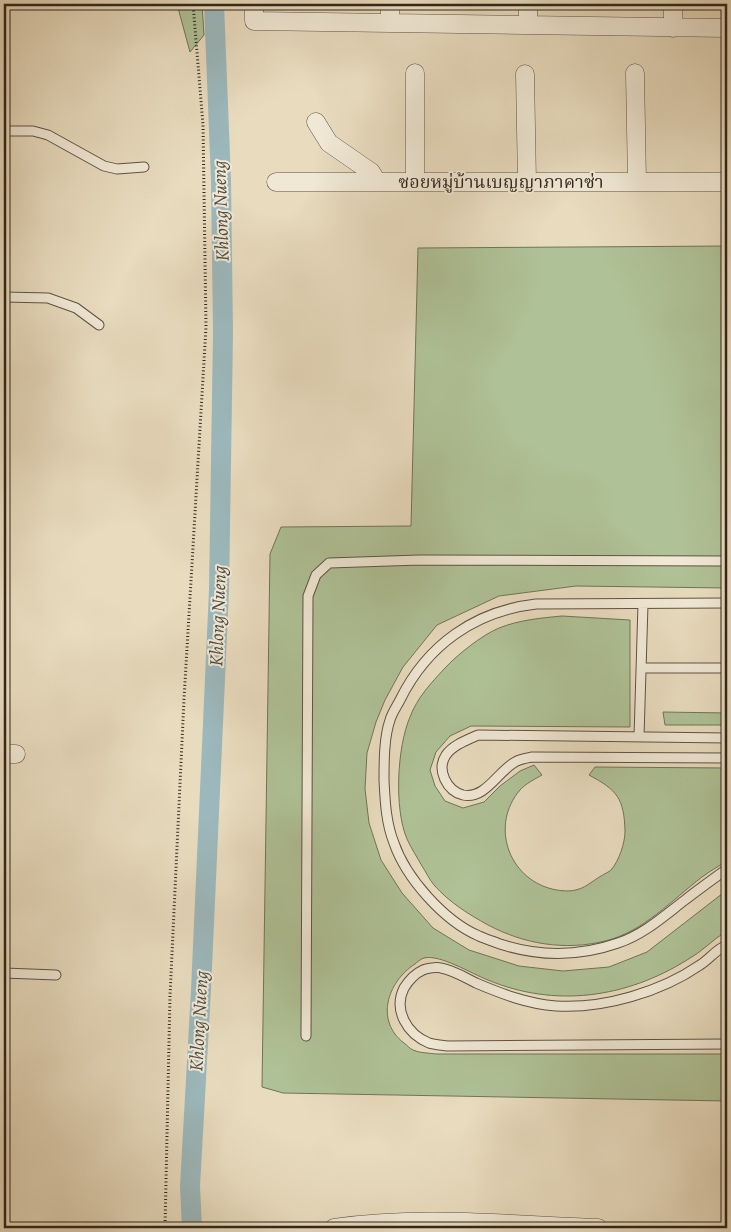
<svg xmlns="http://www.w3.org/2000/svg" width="731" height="1232" viewBox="0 0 731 1232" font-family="Alegreya,'Noto Serif Thai',serif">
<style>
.green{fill:#afc196;stroke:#707458}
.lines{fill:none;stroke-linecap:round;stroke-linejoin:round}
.canal{stroke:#9cb8bc;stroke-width:20}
.service-casing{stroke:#5f5344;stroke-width:11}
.minor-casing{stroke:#5f5344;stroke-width:19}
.path{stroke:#31261b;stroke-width:3;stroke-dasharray:1 2.5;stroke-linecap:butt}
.service{stroke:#f0e8d5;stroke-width:9}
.minor{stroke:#f0e8d5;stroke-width:18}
.labels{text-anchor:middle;stroke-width:4;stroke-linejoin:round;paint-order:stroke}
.street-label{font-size:18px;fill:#31261b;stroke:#f0e8d5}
.water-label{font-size:19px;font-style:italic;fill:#4c4a43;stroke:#f0e8d5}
</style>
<rect width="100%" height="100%" fill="#e8dbbe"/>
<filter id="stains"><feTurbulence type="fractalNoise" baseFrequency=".004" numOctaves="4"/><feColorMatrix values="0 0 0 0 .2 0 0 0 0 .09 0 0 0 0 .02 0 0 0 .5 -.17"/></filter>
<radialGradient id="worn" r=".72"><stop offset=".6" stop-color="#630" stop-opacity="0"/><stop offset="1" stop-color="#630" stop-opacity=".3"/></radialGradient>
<!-- green -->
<path class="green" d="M177 4H202L204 35 190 52Z
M727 246V588L576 586 499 596 437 625 403 667 385 700 376 722 367 753 365 789 369 823 381 860 402 893 433 928 469 950 519 966 563 971 609 967 647 952 727 890V931C713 939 702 952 687 960 626 998 555 1008 488 980 472 974 440 954 424 958 421 959 417 962 415 964 387 982 375 1021 404 1043 407 1045 410 1049 413 1050 419 1053 429 1053 436 1054H727V1101L283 1093 262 1087 270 554 281 527 411 526 418 248Z
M562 616 630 620V727L471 726 450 736 436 752 430 770 435 786 445 801 463 808 484 802 500 786 520 771 534 765 542 775C535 779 525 784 520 790 490 825 508 878 552 889 560 891 571 892 579 889 586 887 594 880 601 876 604 874 609 872 611 870 619 861 625 843 625 831 624 798 617 790 589 775L595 767 727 768V861C719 866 710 871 702 877 672 900 643 932 605 941 565 951 524 944 488 925 468 914 449 902 434 885 429 879 426 872 422 866 417 857 411 848 407 839 394 809 397 747 410 717 417 698 431 683 445 668 457 655 482 635 499 628 519 620 541 618 562 616Z
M663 712 727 713V725H665Z"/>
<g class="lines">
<!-- canal -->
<path class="canal" d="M192 1228 190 1186 201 990 219 590 223 333 221 181 214 4"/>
<defs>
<path id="service" d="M4 131H33L48 135 104 166 117 169 144 167
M4 297 48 298 76 308 99 325
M727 603 536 604C475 611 427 645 400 700 397 706 392 713 390 720 384 737 384 762 384 780 385 801 386 823 394 843 406 878 444 921 479 936 485 939 493 941 500 944 540 957 578 957 618 943 643 935 664 916 685 900 699 889 713 879 727 869
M641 668H727
M639 737 643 604
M727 738 478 735C467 740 453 745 446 755 436 770 447 791 463 795 486 800 499 769 517 761 521 759 527 758 532 757L727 758
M727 945C715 950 711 958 700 965 661 992 603 1009 556 1006 528 1004 502 994 476 983 466 978 453 970 441 968 437 967 427 968 423 970 414 974 409 980 404 988 393 1010 407 1034 429 1043 435 1045 442 1045 448 1046L727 1044
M4 973 56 975
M306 1036 308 596 316 575 329 563 420 560 727 561"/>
<path id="minor" d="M254 4V21L727 28
M528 4V25
M390 23V4
M673 28V4
M635 73 637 182
M525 74 527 182
M316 122 329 143 371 172 377 182
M276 182H727
M415 182V73
M4 754H16
M334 1228C421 1215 510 1225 598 1228"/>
</defs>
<!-- service casing -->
<use href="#service" class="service-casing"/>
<!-- minor casing -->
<use href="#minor" class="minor-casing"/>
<!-- path -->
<path class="path" d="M165 1228 170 996 184 699 206 327 203 125 193 4"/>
<!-- service -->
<use href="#service" class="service"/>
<!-- minor -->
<use href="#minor" class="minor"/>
</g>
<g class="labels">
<!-- street labels -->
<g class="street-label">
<text x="501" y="188">ซอยหมู่บ้านเบญญาภาคาซ่า</text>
</g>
<!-- water labels -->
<g class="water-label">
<text transform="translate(220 211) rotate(-92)" y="7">Khlong Nueng</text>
<text transform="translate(217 616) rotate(-88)" y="7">Khlong Nueng</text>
<text transform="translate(198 1021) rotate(-87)" y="7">Khlong Nueng</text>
</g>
</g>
<!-- margin -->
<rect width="731" height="1232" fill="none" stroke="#e8dbbe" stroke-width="20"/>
<rect x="5" y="5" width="721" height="1222" fill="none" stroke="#31261b" stroke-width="2.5"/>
<rect x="10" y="10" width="711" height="1212" fill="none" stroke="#31261b"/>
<rect width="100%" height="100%" filter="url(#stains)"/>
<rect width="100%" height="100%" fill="url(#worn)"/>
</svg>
